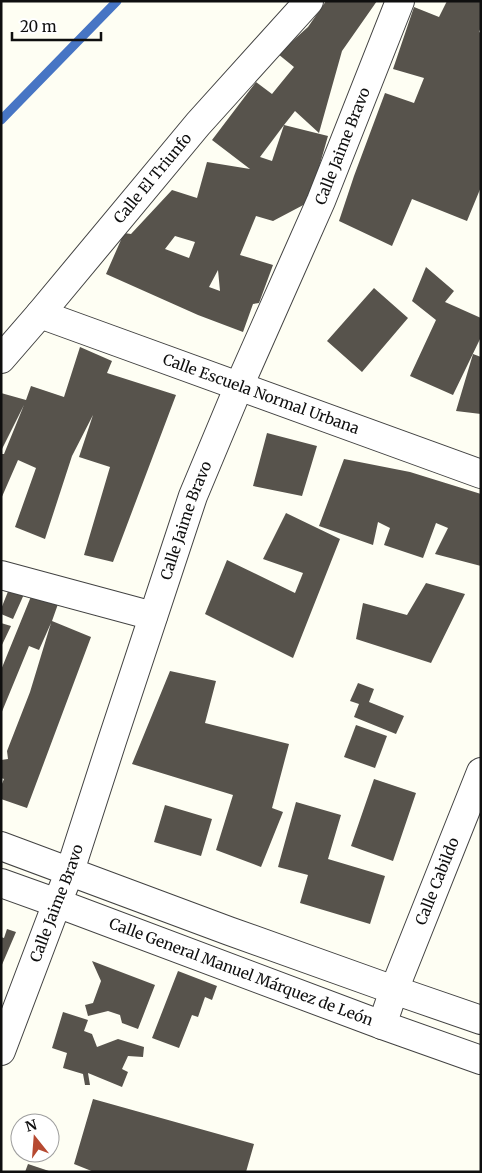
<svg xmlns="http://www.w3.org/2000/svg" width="482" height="1173" viewBox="0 0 482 1173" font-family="Merriweather,serif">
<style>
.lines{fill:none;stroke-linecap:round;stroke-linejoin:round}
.stream{stroke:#4775c4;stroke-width:9}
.building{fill:#57534c;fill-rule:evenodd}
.minor-casing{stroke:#424242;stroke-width:30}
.tertiary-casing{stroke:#424242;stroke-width:30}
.minor{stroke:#fff;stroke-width:28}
.tertiary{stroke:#fff;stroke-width:28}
.labels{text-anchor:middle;stroke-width:5;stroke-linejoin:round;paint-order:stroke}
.street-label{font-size:15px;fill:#0f0f0f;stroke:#fff}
</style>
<rect width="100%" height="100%" fill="#fefef3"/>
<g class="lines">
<!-- stream -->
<path class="stream" d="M1 120 117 1"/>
</g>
<!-- building -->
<path class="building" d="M326 1H377L342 51 319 133 295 111 284 125 328 136 309 202 273 221 256 216 240 255 273 265 259 303 253 304 243 332 198 315 106 274 124 233 131 234 172 190 197 198 207 162 250 169 212 140 256 82 272 94 294 67 278 54 308 27ZM284 125 272 161 260 157ZM175 236 195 242 189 258 165 249ZM218 270 220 291 209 287Z
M447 1H481V27L479 32 481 33V187L467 221 412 199 392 246 339 221 354 176 385 93 414 103 424 78 393 69 414 7 439 17Z
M426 267 454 291 445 302 481 318V337L453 395 410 376 436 320 412 301Z
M374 288 408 318 362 372 327 341Z
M80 347 112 361 107 373 176 395 113 562 84 555 110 467 79 457 93 415 72 456 45 539 15 527 36 468 18 460 1 499V454H4L24 405 1 451V393L26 400 31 386 64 397Z
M473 354 481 357V414L456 411Z
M267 433 317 446 302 496 253 486Z
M344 459 410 472 481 494V566L435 554 448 528 436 523 423 558 384 545 390 528 378 522 373 545 319 526Z
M286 513 340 539 293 658 205 614 227 560 295 593 303 573 263 559Z
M426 583 465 594 431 663 356 639 363 603 407 615Z
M9 589 25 592 13 619 1 614V609Z
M32 594 58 604 52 621 91 637 27 808 1 799V786L4 779 1 778V760L8 759 7 751 30 692 51 623 39 650 29 646 1 714V670Z
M1 623 11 626 1 647Z
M170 671 216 681 205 723 289 744 272 808 283 812 261 867 216 850 233 795 132 764Z
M358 683 374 689 369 702 404 716 396 734 354 717 359 704 350 701Z
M356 725 387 736 375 768 344 757Z
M374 779 416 793 393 861 351 846Z
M296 802 341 815 328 859 385 876 370 924 300 903 308 875 278 867Z
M165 805 212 819 201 856 154 842Z
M7 929 16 932 1 967V937L4 938Z
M92 961 155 985 138 1029 122 1023 120 1015 108 1011 88 1016 85 1005 93 1003 101 981Z
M178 971 217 986 212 1000 205 997 198 1017 192 1015 179 1048 152 1038Z
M63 1012 88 1020 84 1031 92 1034 97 1047 118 1039 144 1047 143 1057 128 1056 122 1069 128 1072 122 1087 88 1073 90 1085H85L83 1074 63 1068 67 1053 52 1048Z
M93 1099 254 1144 246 1172H94L74 1164Z
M28 1164 49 1171V1172H25Z"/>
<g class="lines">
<defs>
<g id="minor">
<path id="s1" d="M40 314 481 474"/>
<path id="s2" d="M1 359 40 314 198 124 309 1"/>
<path d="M1 575 153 616"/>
<path id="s3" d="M382 1025 394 990 481 772"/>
<path id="s4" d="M1 1051 57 903 70 871 112 741 193 496 239 386 321 201 400 1"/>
</g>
<g id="tertiary">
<path d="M1 846 229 931 394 990 481 1020"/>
<path id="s5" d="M1 883 57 903 382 1025 481 1060"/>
</g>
</defs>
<!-- minor casing -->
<use href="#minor" class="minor-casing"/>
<!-- tertiary casing -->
<use href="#tertiary" class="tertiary-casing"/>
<!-- minor -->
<use href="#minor" class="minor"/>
<!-- tertiary -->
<use href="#tertiary" class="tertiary"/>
</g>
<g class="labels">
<!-- street labels -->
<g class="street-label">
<text dy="5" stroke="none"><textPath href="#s4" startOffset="968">Calle Jaime Bravo</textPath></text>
<text dy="5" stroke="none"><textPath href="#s2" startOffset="236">Calle El Triunfo</textPath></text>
<text dy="5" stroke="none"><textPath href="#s1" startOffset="235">Calle Escuela Normal Urbana</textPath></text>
<text dy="5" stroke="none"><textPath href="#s4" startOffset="562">Calle Jaime Bravo</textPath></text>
<text dy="5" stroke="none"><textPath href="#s3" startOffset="154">Calle Cabildo</textPath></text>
<text dy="5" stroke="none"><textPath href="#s4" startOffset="158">Calle Jaime Bravo</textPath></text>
<text dy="5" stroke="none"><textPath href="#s5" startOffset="256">Calle General Manuel Márquez de León</textPath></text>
</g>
</g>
<!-- border -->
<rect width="482" height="1173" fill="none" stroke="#0f0f0f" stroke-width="5"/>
<!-- north arrow -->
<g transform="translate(35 1138) rotate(343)"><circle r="24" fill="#ffffff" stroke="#9f9f9f"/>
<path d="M0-4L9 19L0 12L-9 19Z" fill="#b64931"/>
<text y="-8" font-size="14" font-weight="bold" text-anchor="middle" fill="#0f0f0f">N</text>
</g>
<!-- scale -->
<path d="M12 32v8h89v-8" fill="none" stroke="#0f0f0f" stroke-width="2.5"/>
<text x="20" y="32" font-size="15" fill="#0f0f0f" stroke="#ffffff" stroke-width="4" paint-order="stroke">20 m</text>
</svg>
